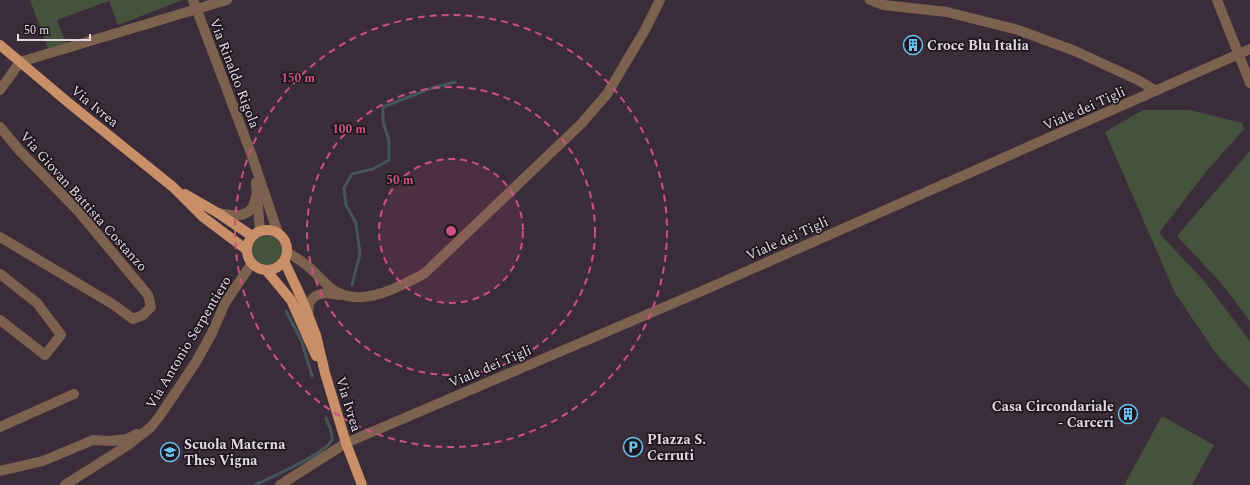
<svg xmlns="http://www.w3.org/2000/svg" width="1250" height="485" viewBox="0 0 1250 485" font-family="Spectral,serif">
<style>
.green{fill:#45523c}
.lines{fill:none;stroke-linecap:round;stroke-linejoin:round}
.stream{stroke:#46555a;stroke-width:3}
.minor{stroke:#7d614f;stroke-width:10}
.major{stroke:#c88f68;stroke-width:10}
.ring{fill:none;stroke:#cc5284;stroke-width:2;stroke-dasharray:7 5}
.labels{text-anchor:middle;stroke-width:3.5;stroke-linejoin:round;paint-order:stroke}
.poi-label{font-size:14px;font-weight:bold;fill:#e3d9e2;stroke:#1d171d;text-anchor:start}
.street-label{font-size:14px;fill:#e3d9e2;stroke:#1d171d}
.centre{fill:#cc5284;stroke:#1d171d;stroke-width:2}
.ring-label{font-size:12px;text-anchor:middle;font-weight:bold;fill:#cc5284;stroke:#1d171d;stroke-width:3.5;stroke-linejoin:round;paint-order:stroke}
</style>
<rect width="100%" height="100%" fill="#3b2c39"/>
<!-- green -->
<path class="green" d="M30 0H183L118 25 109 1 57 20 67 45 49 51Z
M1143 110H1190L1242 123 1244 129 1205 173 1159 233 1205 282 1250 341V389L1217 355 1175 293 1105 132Z
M1250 151V321L1221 283 1177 236Z
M252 250a15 15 0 1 1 30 0a15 15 0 1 1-30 0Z
M1162 416 1214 445 1192 485H1124Z"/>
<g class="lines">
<!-- stream -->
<path class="stream" d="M352 285 360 254 356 223 346 205 344 188 352 174 373 169 389 160V141L383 121V107L432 88 455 82
M286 311 302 342 312 376
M255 485C269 478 330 452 332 439 333 433 328 424 326 418"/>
<!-- minor -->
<path class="minor" d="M193 0 252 156 278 233
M870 0 884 5 947 12 1018 30 1075 51 1138 80 1156 91
M1217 0 1250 83
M0 90 20 62 227 0
M0 127 19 150 79 212 148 295 151 307 143 315 133 319 114 305 0 237
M256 182 260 231
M218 213C229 215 244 219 252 208 254 205 255 199 256 196
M287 252C293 256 300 260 305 264 316 272 324 284 335 291 362 308 401 286 425 273L581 124 607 94 645 30 660 0
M0 274 37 303 61 335 45 355 0 320
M308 315C309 311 308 305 310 302 316 291 329 293 339 295
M0 427 74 394
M0 471 43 461 93 440 111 441 127 439 137 434
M65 485 128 445 151 427 159 417 196 362 212 333 225 303 252 263
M280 485 346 443 702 291 1250 49"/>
<!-- major -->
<path class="major" d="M0 45 70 104 173 187 203 217 247 250
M185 194 218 213 252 236
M247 250a20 20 0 1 1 40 0a20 20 0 1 1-40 0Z
M284 261 301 297 316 335 325 373 346 443 362 485
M266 270 291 300 316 356"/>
</g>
<!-- distance rings -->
<circle cx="451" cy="231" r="72" fill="#cc5284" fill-opacity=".12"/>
<g class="ring">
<circle cx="451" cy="231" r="72"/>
<circle cx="451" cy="231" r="144"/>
<circle cx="451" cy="231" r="216"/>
</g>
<!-- icons -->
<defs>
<symbol id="building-ring" viewBox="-11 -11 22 22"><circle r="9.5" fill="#1d171d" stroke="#6bc3f2" stroke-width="1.5"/><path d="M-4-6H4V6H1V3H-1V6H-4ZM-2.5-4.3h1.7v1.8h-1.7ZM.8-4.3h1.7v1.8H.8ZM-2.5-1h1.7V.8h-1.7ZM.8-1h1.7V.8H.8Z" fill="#6bc3f2"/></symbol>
<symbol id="parking-ring" viewBox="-11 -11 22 22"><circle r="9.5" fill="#1d171d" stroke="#6bc3f2" stroke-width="1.5"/><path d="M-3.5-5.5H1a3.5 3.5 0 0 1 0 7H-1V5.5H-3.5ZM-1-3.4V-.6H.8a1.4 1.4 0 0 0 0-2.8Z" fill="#6bc3f2"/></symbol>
<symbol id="school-ring" viewBox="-11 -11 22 22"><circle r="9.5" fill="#1d171d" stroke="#6bc3f2" stroke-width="1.5"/><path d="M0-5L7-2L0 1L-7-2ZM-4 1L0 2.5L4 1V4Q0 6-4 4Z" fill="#6bc3f2"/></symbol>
</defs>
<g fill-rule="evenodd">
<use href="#building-ring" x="902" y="34" width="22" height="22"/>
<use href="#building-ring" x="1117" y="403" width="22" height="22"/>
<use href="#parking-ring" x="622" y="436" width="22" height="22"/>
<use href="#school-ring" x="159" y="441" width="22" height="22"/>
</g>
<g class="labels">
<!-- poi labels -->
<g class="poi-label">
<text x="927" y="50">Croce Blu Italia</text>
<text x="1114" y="411" text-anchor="end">Casa Circondariale<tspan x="1114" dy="16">- Carceri</tspan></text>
<text x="647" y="444">PIazza S.<tspan x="647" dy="16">Cerruti</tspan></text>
<text x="184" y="449">Scuola Materna<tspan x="184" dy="16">Thes Vigna</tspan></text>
</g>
<!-- street labels -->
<g class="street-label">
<text transform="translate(235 73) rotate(69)" y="5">Via Rinaldo Rigola</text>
<text transform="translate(95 106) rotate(39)" y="5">Via Ivrea</text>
<text transform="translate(1084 108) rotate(-24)" y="5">Viale dei Tigli</text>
<text transform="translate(84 201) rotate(48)" y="5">Via Giovan Battista Costanzo</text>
<text transform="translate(787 238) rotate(-24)" y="5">Viale dei Tigli</text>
<text transform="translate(188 342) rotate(-59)" y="5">Via Antonio Serpentiero</text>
<text transform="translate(490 366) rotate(-23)" y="5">Viale dei Tigli</text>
<text transform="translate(349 404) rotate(73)" y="5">Via Ivrea</text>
</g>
</g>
<circle cx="451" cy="231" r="6" class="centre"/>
<g class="ring-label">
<text x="298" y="82">150 m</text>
<text x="349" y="133">100 m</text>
<text x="400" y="184">50 m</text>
</g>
<!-- scale -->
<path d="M18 34v6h72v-6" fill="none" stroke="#e3d9e2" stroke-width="2"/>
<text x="24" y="34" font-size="12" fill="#e3d9e2" stroke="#1d171d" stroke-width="3" paint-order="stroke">50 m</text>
</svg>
